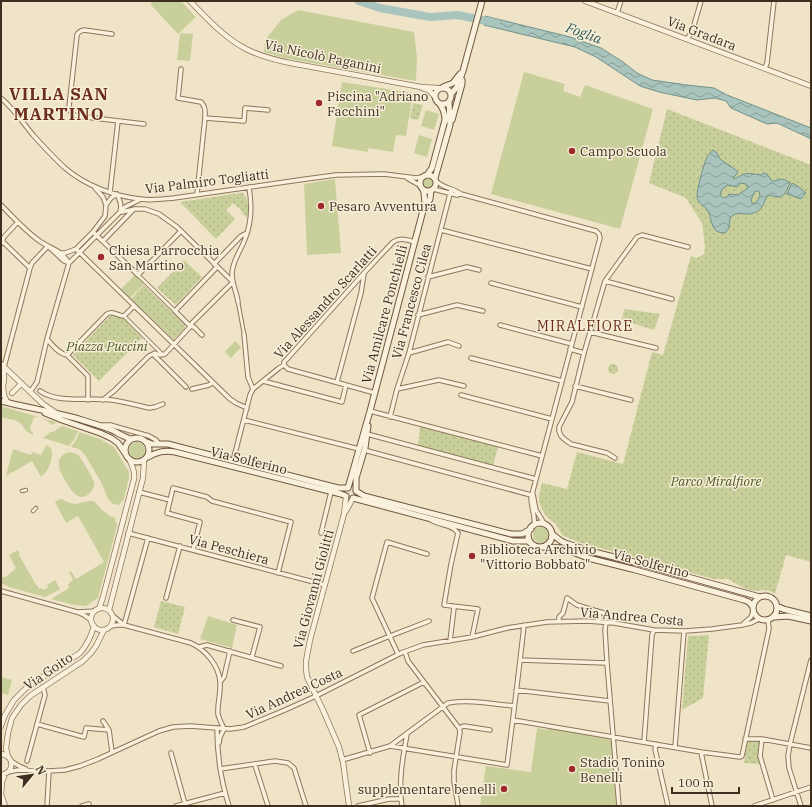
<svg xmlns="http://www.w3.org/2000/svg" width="812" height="807" viewBox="0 0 812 807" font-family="'IBM Plex Serif',serif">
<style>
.green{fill:#c9cf9b}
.park{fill:url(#park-dots)}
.water{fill:url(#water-waves);stroke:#6f938a;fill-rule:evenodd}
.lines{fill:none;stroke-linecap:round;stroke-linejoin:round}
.river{stroke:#a9c4bc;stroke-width:8}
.pedestrian-casing{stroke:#8d765c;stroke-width:4.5}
.minor-casing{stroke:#8d765c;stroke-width:5.5}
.tertiary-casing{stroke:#8d765c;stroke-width:6}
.secondary-casing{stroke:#6f573f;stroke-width:7}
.pedestrian{stroke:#faf1dc;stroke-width:2.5}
.minor{stroke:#faf1dc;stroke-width:3.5}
.tertiary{stroke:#faf1dc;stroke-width:4.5}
.secondary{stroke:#faf1dc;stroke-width:5}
.poi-dot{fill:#9e2a2b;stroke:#f7eed8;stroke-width:1.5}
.labels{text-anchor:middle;stroke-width:3;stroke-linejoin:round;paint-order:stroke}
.street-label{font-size:13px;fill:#3d2e20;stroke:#f7eed8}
.poi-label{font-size:13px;fill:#3d2e20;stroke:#f7eed8;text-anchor:start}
.park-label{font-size:13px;font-style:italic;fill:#4d5a26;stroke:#f7eed8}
.water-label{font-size:14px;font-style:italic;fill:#2f5d5a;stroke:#f7eed8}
.neighbourhood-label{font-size:14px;letter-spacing:1px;fill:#6b2e1e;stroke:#f7eed8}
.district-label{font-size:17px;font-weight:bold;letter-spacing:1px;fill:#6b2e1e;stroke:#f7eed8}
</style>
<defs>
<pattern id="park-dots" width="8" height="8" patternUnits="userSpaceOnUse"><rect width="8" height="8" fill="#c9cf9b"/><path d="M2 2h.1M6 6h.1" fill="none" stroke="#aeb285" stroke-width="1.8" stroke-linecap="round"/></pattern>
<pattern id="water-waves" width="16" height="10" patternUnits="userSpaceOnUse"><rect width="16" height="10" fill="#a9c4bc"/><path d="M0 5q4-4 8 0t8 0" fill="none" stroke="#8ba098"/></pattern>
</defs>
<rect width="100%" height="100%" fill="#f0e4c8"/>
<!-- green -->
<path class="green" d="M154 1H181L196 17 178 34 150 4Z
M298 10 414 32 417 57 416 81 284 58 264 52 265 40 281 20Z
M180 33 193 34 190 61 177 60Z
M524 72 565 84 563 91 580 97 585 85 653 109 620 229 491 194Z
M342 82 413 93 406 136 396 135 393 152 368 148V152L332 146Z
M426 110 439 114 434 130 421 126Z
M419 135 432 139 427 157 414 153Z
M423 183a5 5 0 1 1 10 0a5 5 0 1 1-10 0Z
M335 179 341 253 307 255 304 184Z
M135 275 144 284 130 298 121 289Z
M235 341 241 347 231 358 225 352Z
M1 406 55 422 57 423H56L52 425C47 420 41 417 34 417L30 428 31 431 33 433V435C25 432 26 429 21 424 16 419 7 419 1 417Z
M62 426 78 431 75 438 69 446 43 438 51 432H53Z
M79 432 100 439 114 447 129 472V478L124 499 119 505 113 504 108 499 101 482 85 455 79 449 71 447 77 438Z
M129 450a8 8 0 1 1 16 0a8 8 0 1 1-16 0Z
M46 445 51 448C54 458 49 471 41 477L32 461 6 476 13 449 31 455 32 452 41 455Z
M69 452C73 453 75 453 78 455 81 457 93 478 94 482 95 486 93 490 90 493 78 504 70 489 65 480 59 470 53 457 69 452Z
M60 499H62C78 509 80 500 94 501L102 510 110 516 116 518 115 521 117 523V526L98 598 86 606 74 605 51 599 69 588 68 584 73 580 69 572 71 571 76 579 104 562 78 516 66 523 55 502Z
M533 535a8 8 0 1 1 16 0a8 8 0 1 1-16 0Z
M18 550 20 554 19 555 36 585H37L39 589 42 588 43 590 48 588 47 585 55 580 60 589 45 597 9 587 1 583V578L7 576 16 568 9 555Z
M208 616 237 625 232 648 200 639Z
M1 677 12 680 8 695 1 693Z
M537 728 547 730 548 728 609 738 612 743 617 806H480L486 766 531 772Z"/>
<!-- park -->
<path class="park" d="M413 103 423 105 418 120 410 118Z
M667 109 811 165V562L786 555 775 594 770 591 765 590 754 591 747 589 742 587 728 579H714L578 542 562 535 556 524 547 517 544 513 541 507 539 501V495L542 483 567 489 577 452 623 464 652 352 663 355 691 256 697 258 704 254 705 247 702 223 686 198 649 183Z
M240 193H243C249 201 249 209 247 218L242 213 243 212 233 203 226 210 235 219 216 239 180 202Z
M184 260 202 277 176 305 157 288Z
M144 285 185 324V328L174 340 131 299Z
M624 309 660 314 654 330 622 320Z
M112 314 123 318 142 338 99 381 73 355Z
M608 369a5 5 0 1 1 10 0a5 5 0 1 1-10 0Z
M420 426 498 447 493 466 418 446Z
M161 601 185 607 178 634 154 627Z
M709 635 703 698 682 710 688 636Z
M750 741H761L758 752 760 764 744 763 747 742Z"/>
<!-- water -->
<path class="water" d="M485 16 570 37 601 48 623 62 637 73 652 80 687 85 714 88 727 95 811 128V139L805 136 777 123 767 124 731 108 726 101 715 98 697 100 659 92 640 86 596 57 575 47 484 25Z
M713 150 717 153 720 159 736 170 738 172 736 175 733 178 734 179C747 172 747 173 761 175L764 173 767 174 772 181H775C781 178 785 179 790 183 787 189 785 198 777 197 773 196 771 195 767 196 762 208 760 214 746 214 743 214 738 213 736 214 734 214 732 216 730 218L729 228 725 233C710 233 713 221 708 211 705 206 697 203 697 196 697 189 704 163 707 157 709 154 711 152 713 150ZM741 183 746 184 748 188 738 195 729 194 727 197 723 198 720 195 722 189 728 185 737 187ZM755 191H759L760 197 755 204 752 203 751 200Z
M792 183 799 187 806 193 801 199 787 194Z"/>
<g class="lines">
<!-- river -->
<path class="river" d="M359 1 380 8 430 17 458 15 496 23"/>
<defs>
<path id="pedestrian" d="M138 275 175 311
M238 302 244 334
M124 316 163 355
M22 491 26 490
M33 511 36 508"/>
<path id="minor" d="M617 13 621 1
M112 34 84 30C80 31 78 32 77 35L69 107C70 112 71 114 77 116L144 124
M687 39 692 32 701 1
M765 68 767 63 774 1
M181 69 178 98 201 102C206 107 205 112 205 118
M1 98C14 109 23 123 33 135 43 146 54 158 65 168 86 186 114 196 140 199 151 201 163 199 174 198L306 179 336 175 384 174 416 178 422 177
M407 178 421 186
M436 181C445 189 453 188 461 194L596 231 599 234 600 238 531 498C531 507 536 517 534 526
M433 189 457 195 461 194
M110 192 118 121
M117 194C120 201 122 205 120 212
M197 194 205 118 244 121 245 108 268 110
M1 205C14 218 26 232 41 242 52 249 61 250 69 263
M106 205 111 198 117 194
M122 212 135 209H145L159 214 177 227 233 282
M441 230 592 269
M93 232 138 275 181 231
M1 240 30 268
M103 241 134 209
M1 244 4 237 16 224
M49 247 64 261 69 263
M76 249 230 399 236 403 247 408
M61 253H65L76 249 93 232 105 216 106 205 103 197 95 188
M214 264 241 236 247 233
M428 277 467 267 479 270
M605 281 672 299
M491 283 582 307
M238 302C237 293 232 284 232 274 232 261 241 251 245 239 252 222 252 205 249 187
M418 315 457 305 483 311
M500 325 572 344
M590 332 656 348
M244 334 248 377 253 389
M202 335 194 327 190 326 175 311 217 267
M47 339C52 345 59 354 67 355L88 376V400
M570 349 584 353
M409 353 448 342 459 346
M153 354 186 387
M67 355 107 314C113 310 117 316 124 316L134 306
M471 358 562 381
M284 365 288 369 375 393
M4 367 30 268 32 263 48 246
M263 381 342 402 346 385
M337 382 361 293 364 274
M575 386 631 400
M192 389 209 385 212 383
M397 389 439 380 464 386
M40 391C58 404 91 397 112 400 125 402 137 405 149 408L155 407 163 404
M30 392 37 382 47 339 69 263 125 207 141 199
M461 395 552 419
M103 400 110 394 114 391 149 356 155 353 160 355 165 354 189 328 192 323 233 282
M370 411 542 456
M390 417 397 389 409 353 451 190
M244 420 359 449
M103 425H110L149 436 156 440 159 444
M367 434 536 479
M364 450 531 495
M615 458 607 453 571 444 564 439 561 436 559 431V427L572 402 584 353 605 281 637 237 642 235 688 247
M233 461 250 395 253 389 279 368 284 365V362L287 359 364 273 393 242C401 237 407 240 415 242
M139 492 170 500
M533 494 536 510 545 525
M431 520C440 526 452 524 458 533
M128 533 325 585
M321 533 331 492
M458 533 451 564 444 605 478 609 472 637
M193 550 200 522 167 513 173 488 207 497 212 501 291 522 278 573
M1 591 77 612 84 615 91 620
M166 598 180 546
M78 612 95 611
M113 616 123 624
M233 620 260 627 252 657
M559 621V617L563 613 567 598 577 605 590 609 610 615 614 619V623
M597 621C601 619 600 615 597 611
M606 622 605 630 607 663 619 806
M744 623 751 617 753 611
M124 625 148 538
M111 626 118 625H124L191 643C206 650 219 666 220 682 221 693 217 704 218 714 219 719 222 724 224 729
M450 641 454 608 452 606
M199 647 207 645 281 666
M353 651 390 636 429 621
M405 652 408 661 459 728 460 732 454 770V781L458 806
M398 654 372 598 387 542 427 554
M520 660 607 663
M220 682 224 677 230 651
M516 690 610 701
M513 720 701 752 740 757 742 756 769 629 768 620
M103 721 109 730 112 752
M37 724 84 737 86 728 109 730
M217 728C217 755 221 781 229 806
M459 728 464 726 490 730
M745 739H762L811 748
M762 739 760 756 773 800
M644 742 652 635 654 630
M219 743 220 737 224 729
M656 744 655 749 668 806
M390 746 507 765C513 718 519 672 524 625
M675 747 684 631
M701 752 712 806
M171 753 185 804
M370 753 359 715 424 682
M342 760 390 746 448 703C469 699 492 704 514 706
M11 761 19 766 26 769
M27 761 45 695 43 687
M255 765 268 806
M220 769 275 761 288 763 294 768 306 806
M8 772 18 770 49 771 65 770 80 766 98 759 159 731 173 727 190 726 230 729 244 727 285 710 316 696 401 653 423 645 472 637 507 628 547 622 587 621 614 623 654 630 685 631 712 629 742 625 751 623 759 619
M47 806 49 771
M82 806 89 804
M176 806 225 793
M358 806 389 799H401
M402 806C398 783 403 756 407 734
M754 806 811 787
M801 806 789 768 788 756 790 744 811 660"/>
<path id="tertiary" d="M190 1C207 19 225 38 246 49 260 56 275 60 290 63L421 87 439 88
M585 1 811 86
M422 88 430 91 435 97
M1 364 43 404 55 412
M4 367V380L3 386 4 396 8 403
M12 393 21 384
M346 497 344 514 310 640 306 661V669L307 677 323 710 339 747 343 762 349 806
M346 511 353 498
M91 619a11 11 0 1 1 22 0a11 11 0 1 1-22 0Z
M99 609 103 597 134 479C135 473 133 467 130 461
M109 610 143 478 144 461
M1 726 5 715 14 700 26 688 80 653C87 645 91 637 94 626
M1 754C15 756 15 772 1 775
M8 757 6 748 8 733 12 718 21 705 30 696 83 661 91 653 96 646 104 630
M1 794 5 806
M1 795 2 782 5 774"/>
<path id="secondary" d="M443 87 453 83 460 74
M435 96a8 8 0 1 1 16 0a8 8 0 1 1-16 0Z
M451 94 457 87 463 71 482 1
M452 120 462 84V80
M420 183a8 8 0 1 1 16 0a8 8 0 1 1-16 0Z
M427 175 432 168 445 120C445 113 443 108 439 103
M435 178 450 125 449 101
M426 207 430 199 431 190
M1 401C28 408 56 412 82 420 92 423 102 426 112 430 118 433 124 437 131 439
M45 413 62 420 100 433 111 438 118 443 125 453
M125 450a12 12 0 1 1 24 0a12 12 0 1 1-24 0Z
M147 442 152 444H168L338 488H347
M148 457C157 452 164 450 175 452L341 494 346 496
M348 488 370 411 425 203 424 193 423 189
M356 490V478L365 448 368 426
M356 491 364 496 511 534H522L531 529
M353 498 513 541H528L533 545
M528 535a12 12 0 1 1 24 0a12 12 0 1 1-24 0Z
M552 534 561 541 565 543 590 551 634 562 760 597
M542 547 562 548 588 558 632 569 744 600 749 602 753 607
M753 608a12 12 0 1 1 24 0a12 12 0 1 1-24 0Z
M777 606 783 609 811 616
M774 617 788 616 811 621"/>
</defs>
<!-- pedestrian casing -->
<use href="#pedestrian" class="pedestrian-casing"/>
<!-- minor casing -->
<use href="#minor" class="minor-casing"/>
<!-- tertiary casing -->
<use href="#tertiary" class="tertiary-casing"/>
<!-- secondary casing -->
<use href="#secondary" class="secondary-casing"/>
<!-- pedestrian -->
<use href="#pedestrian" class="pedestrian"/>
<!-- minor -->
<use href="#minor" class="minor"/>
<!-- tertiary -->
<use href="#tertiary" class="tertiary"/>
<!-- secondary -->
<use href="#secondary" class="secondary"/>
</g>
<!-- markers -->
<g class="poi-dot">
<circle cx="319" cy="103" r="4"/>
<circle cx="572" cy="151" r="4"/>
<circle cx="321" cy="206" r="4"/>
<circle cx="101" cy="257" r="4"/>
<circle cx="472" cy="556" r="4"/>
<circle cx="572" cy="769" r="4"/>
<circle cx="504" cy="789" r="4"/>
</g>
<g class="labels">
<!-- street labels -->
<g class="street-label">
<text transform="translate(702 33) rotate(21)" y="5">Via Gradara</text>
<text transform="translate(323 56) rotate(12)" y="5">Via Nicolò Paganini</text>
<text transform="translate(207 181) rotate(-7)" y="5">Via Palmiro Togliatti</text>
<text transform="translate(411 301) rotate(-75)" y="5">Via Francesco Cilea</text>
<text transform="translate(325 302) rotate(-48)" y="5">Via Alessandro Scarlatti</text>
<text transform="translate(384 314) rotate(-75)" y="5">Via Amilcare Ponchielli</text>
<text transform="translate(249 460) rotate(14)" y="5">Via Solferino</text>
<text transform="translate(229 549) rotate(15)" y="5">Via Peschiera</text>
<text transform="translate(651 563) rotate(15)" y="5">Via Solferino</text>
<text transform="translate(313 589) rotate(-75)" y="5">Via Giovanni Giolitti</text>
<text transform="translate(632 616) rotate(5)" y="5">Via Andrea Costa</text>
<text transform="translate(48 671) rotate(-34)" y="5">Via Goito</text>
<text transform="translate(294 693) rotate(-25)" y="5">Via Andrea Costa</text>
</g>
<!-- poi labels -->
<g class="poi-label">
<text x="327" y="101">Piscina "Adriano<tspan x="327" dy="15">Facchini"</tspan></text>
<text x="580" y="156">Campo Scuola</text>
<text x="329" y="211">Pesaro Avventura</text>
<text x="109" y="255">Chiesa Parrocchia<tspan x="109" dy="15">San Martino</tspan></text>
<text x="480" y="554">Biblioteca Archivio<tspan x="480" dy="15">"Vittorio Bobbato"</tspan></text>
<text x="580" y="767">Stadio Tonino<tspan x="580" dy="15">Benelli</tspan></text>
<text x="496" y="794" text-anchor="end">supplementare benelli</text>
</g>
<!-- park labels -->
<g class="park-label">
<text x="107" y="351">Piazza Puccini</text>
<text x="716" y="486">Parco Miralfiore</text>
</g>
<!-- water labels -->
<g class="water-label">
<text transform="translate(584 33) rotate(20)" y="5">Foglia</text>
</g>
<!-- neighbourhood labels -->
<g class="neighbourhood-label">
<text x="585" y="331">MIRALFIORE</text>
</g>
<!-- district labels -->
<g class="district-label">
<text x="59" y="100">VILLA SAN<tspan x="59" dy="20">MARTINO</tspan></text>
</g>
</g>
<!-- border -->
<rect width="812" height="807" fill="none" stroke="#3d2e20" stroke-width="4"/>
<!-- north arrow -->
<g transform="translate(32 775) rotate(61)" stroke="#f7eed8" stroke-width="3" paint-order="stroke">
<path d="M0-3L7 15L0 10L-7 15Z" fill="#3d2e20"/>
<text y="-6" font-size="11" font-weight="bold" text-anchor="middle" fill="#3d2e20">N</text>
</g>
<!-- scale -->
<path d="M672 787v6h67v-6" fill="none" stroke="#3d2e20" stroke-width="2"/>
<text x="678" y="787" font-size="12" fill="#3d2e20" stroke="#f7eed8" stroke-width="3" paint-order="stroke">100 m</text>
</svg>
